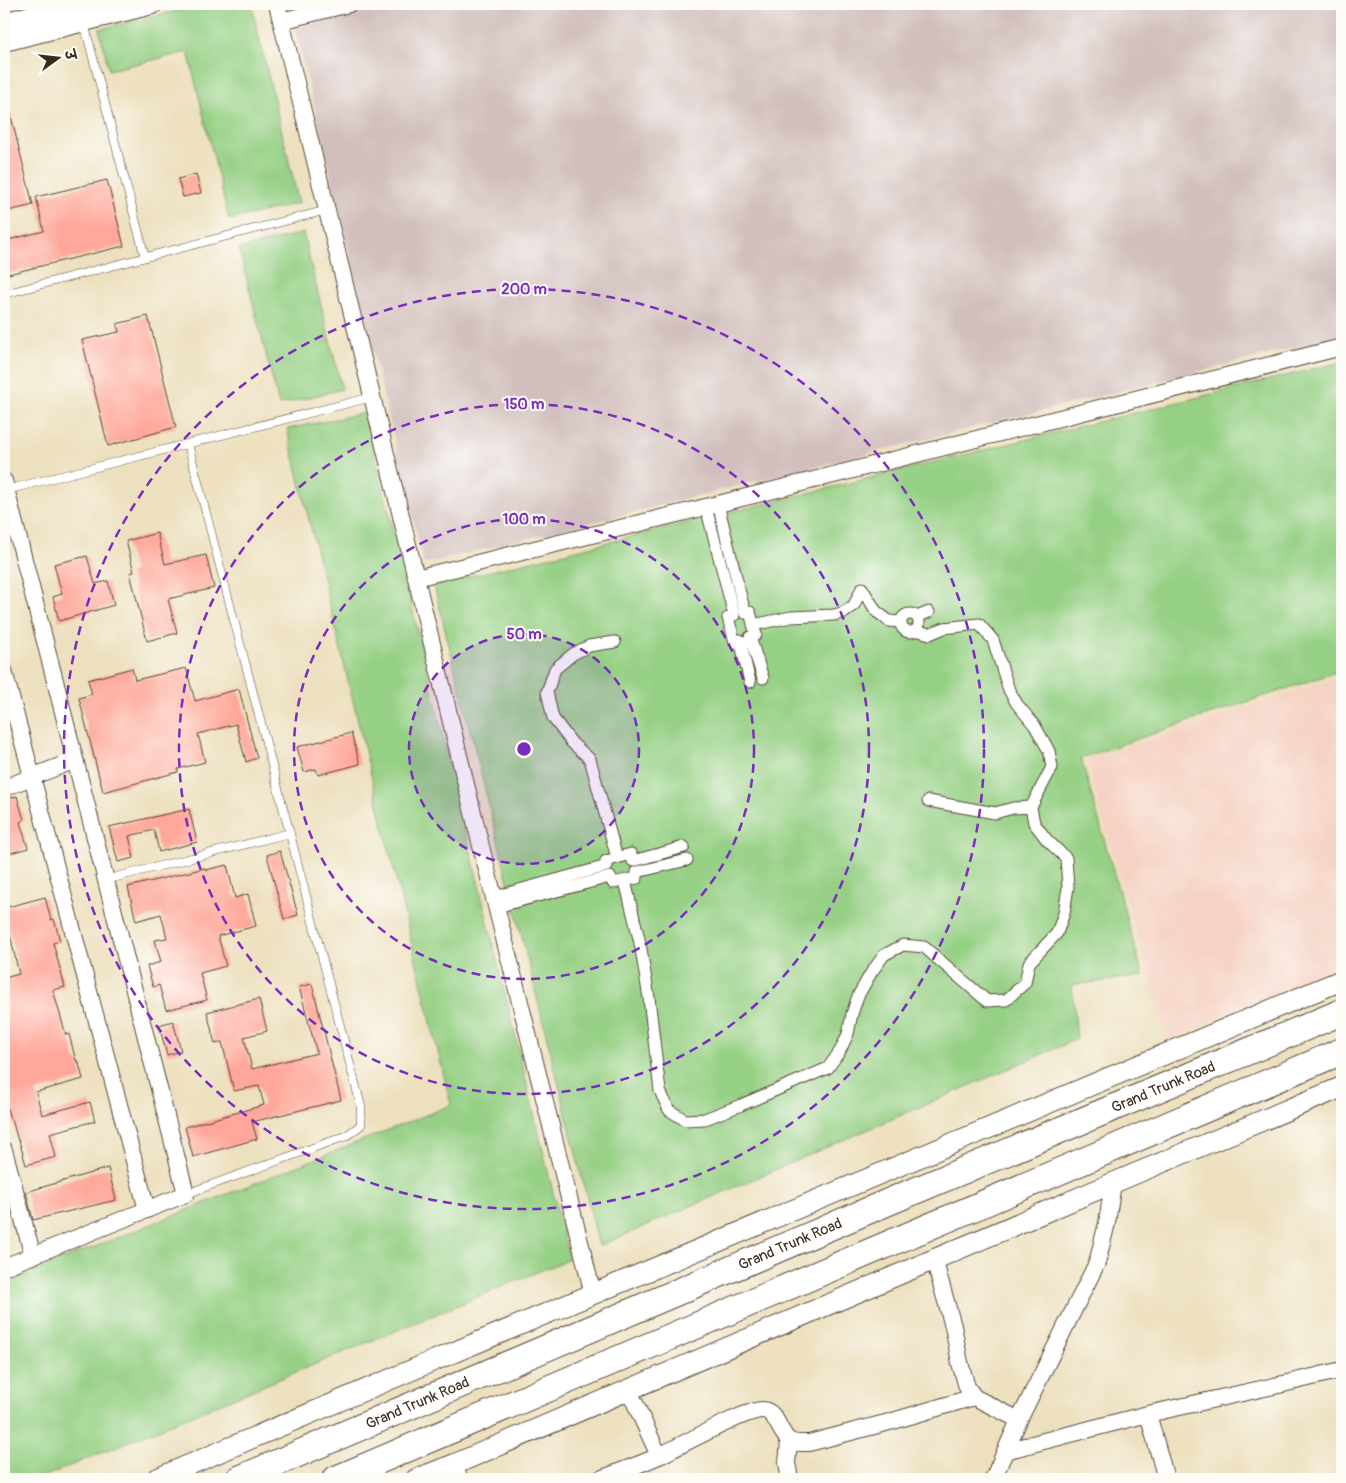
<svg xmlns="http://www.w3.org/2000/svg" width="1346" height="1483" viewBox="0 0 1346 1483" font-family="Pangolin,'Playpen Sans Deva',sans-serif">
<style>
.built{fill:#f5d2c3}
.industrial{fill:#d1bfbd}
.green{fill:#96d085;stroke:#687d52}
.building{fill:#fea79a}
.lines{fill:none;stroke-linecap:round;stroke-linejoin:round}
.service-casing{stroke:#564536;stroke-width:9}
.pedestrian-casing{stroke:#564536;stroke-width:13}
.minor-casing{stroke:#564536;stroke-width:18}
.tertiary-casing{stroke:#564536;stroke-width:22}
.trunk-casing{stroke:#564536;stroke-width:28}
.service{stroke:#fff;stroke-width:8}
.pedestrian{stroke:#fff;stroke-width:11}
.minor{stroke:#fff;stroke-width:16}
.tertiary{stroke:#fff;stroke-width:20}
.trunk{stroke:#fff;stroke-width:26}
.ring{fill:none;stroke:#7b2cbf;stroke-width:2.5;stroke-dasharray:9 6}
.labels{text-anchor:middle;stroke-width:4;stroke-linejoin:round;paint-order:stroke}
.street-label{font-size:15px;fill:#3b2a1e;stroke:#fdfcf7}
.centre{fill:#7b2cbf;stroke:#fdfcf7;stroke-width:2.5}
.ring-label{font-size:15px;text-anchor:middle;font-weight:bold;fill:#7b2cbf;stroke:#fdfcf7;stroke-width:4;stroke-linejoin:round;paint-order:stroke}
</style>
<rect width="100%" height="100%" fill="#fdfcf7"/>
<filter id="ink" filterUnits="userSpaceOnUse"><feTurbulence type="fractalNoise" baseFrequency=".02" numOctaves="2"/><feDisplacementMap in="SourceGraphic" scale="10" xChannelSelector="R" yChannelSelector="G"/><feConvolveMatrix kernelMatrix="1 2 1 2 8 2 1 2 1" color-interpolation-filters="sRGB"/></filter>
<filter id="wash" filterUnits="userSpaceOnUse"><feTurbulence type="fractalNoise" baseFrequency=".0096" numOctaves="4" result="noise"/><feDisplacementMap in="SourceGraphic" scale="20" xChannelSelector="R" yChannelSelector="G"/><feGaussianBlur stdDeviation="1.12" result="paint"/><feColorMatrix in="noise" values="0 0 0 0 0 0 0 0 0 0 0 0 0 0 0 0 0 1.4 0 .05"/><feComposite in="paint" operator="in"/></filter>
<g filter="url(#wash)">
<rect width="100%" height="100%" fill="#ede0bf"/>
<!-- built -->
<path class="built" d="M1342 676V963L1168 1041 1086 760Z"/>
<!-- industrial -->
<path class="industrial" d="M390 4H1342V336L424 564 295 28Z"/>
<!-- green -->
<path class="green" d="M206 4H251L299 203 229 220 188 52 109 70 99 29Z
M303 233 342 389 279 405 239 249Z
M1342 362V670L1081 758 1143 976 1072 985 1077 1039 599 1246 434 585Z
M365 413 569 1259 38 1479H4V1283L451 1105 287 429Z"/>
<g id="blocks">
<!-- building -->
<path class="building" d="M8 104 33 205 4 212V105Z
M196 174 201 193 183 197 178 179Z
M107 180 124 246 4 275V241L44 231 36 197Z
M148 316 176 427 108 446 82 340 119 332 117 324Z
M157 533 165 564 206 555 214 588 168 599 177 633 147 641 130 573 134 572 126 541Z
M87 556 95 584 108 581 114 605 59 621 53 597 62 594 54 564Z
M132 668 135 680 186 668 195 701 239 689 257 758 246 762 236 724 198 734 205 762 178 769V772L103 792 79 698 92 694 88 680Z
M351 733 360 764 318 775 316 769 304 772 297 747Z
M17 796 24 820 20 822 28 848 4 855V800Z
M189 809 197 842 159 852 154 830 129 836 134 858 118 862 109 827Z
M280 851 298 915 284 919 267 855Z
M227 865 235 898 248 894 256 926 218 936 226 966 200 973 207 1000 166 1010 159 985 153 987 147 966 161 962 155 940 167 938 161 914 136 921 128 887 205 868 206 870Z
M45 897 51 920 54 919 60 941 53 943 65 987 53 990 66 1035 69 1034 76 1061 78 1060 83 1079 36 1092 42 1115 90 1102 95 1121 50 1133 56 1157 26 1165 19 1140 18 1141 12 1119H10L4 1097V978L19 974 4 908Z
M312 984 341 1100 252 1122 257 1139 193 1157 185 1127 264 1105 259 1086 234 1091 222 1042 215 1044 207 1012 259 999 267 1031 244 1037 252 1069 317 1053 299 987Z
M173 1021 181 1051 167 1055 159 1025Z
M108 1168 116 1200 33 1220 26 1192Z"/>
</g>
</g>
<g filter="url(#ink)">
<use href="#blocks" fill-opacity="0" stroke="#564536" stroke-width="1"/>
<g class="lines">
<defs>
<path id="service" d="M84 23 145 257
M4 294 327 210
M6 490 372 397
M105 880 290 833
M186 1194 346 1136 361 1125V1106L188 444"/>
<path id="pedestrian" d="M718 504 745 613 750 612 756 635 750 637 763 678
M706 507 734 615 728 618 735 642 740 640 750 682
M901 623a9 9 0 1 1 18 0a9 9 0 1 1-18 0Z
M917 617 929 612
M753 625 791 617 834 615 845 612 854 605 862 588 876 611 889 621 900 622
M918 627 919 631 930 634 944 628 979 624 993 640 1009 690 1017 704 1035 726 1049 751 1052 767 1031 807
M615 642 589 646 573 654 555 669 547 692 553 718 572 743 590 759 617 858
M625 881 640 943 649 998 660 1091 669 1110 685 1120 705 1119 741 1105 828 1068 840 1051 848 1034 852 1014 858 996 871 973 884 955 903 945 924 947 987 1001 1006 1000 1025 983 1029 963 1057 933 1064 913 1068 887 1066 858 1047 840 1034 823 1031 807 1013 808 995 813 928 801
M494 897 607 866 606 861 631 854 633 861 684 847
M496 907 610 877 613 883 637 878V872L687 860"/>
<path id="minor" d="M277 4 480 842 593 1294
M281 21 349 4
M4 481 186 1194 4 1267
M416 578 718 504 1342 347
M4 671 147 1210
M4 788 75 760
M4 1150 33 1256
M934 1259 953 1326 960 1363 967 1387 974 1397 1019 1420
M629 1390 659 1456
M1148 1414 1166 1479
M789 1441 787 1463 790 1479
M1005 1451 1148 1414 1283 1384 1342 1370
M455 1464 459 1479
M600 1479C621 1471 641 1464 661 1455 680 1446 746 1409 763 1410 777 1411 779 1434 790 1441 796 1444 803 1443 809 1443L893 1421 974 1397
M993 1479 1019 1420 1097 1263 1107 1223 1113 1183"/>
<path id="tertiary" d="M4 23 77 4
M4 41 152 4
M156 1479 426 1364 1342 980
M416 1479 455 1464 1113 1183 1342 1087"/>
<g id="trunk">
<path id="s1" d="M239 1479 893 1200 1342 1012"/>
<path d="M336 1479 1342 1051"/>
</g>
</defs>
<!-- service casing -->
<use href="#service" class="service-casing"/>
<!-- pedestrian casing -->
<use href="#pedestrian" class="pedestrian-casing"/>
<!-- minor casing -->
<use href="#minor" class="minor-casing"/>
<!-- tertiary casing -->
<use href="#tertiary" class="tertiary-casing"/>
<!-- trunk casing -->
<use href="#trunk" class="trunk-casing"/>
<!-- service -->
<use href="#service" class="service"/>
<!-- pedestrian -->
<use href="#pedestrian" class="pedestrian"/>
<!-- minor -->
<use href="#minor" class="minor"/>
<!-- tertiary -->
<use href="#tertiary" class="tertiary"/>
<!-- trunk -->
<use href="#trunk" class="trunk"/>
</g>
</g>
<!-- distance rings -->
<circle cx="524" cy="749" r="115" fill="#7b2cbf" fill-opacity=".12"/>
<g class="ring">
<circle cx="524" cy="749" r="115"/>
<circle cx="524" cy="749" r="230"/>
<circle cx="524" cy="749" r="345"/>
<circle cx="524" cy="749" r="460"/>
</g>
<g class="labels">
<!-- street labels -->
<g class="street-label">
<text dy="5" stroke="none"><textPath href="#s1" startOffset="1004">Grand Trunk Road</textPath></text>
<text dy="5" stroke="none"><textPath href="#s1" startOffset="599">Grand Trunk Road</textPath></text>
<text dy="5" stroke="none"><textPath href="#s1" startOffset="194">Grand Trunk Road</textPath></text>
</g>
</g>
<circle cx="524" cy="749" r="8" class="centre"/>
<g class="ring-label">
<text x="524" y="294">200 m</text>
<text x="524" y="409">150 m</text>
<text x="524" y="524">100 m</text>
<text x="524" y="639">50 m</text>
</g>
<!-- margin -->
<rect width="1346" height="1483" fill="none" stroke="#fdfcf7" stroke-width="20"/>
<!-- north arrow -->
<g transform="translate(58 58) rotate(75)" stroke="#fdfcf7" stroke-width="4" paint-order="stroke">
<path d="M0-4L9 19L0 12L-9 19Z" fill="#3b2a1e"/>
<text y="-8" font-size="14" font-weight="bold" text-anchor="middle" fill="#3b2a1e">उ</text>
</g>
</svg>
